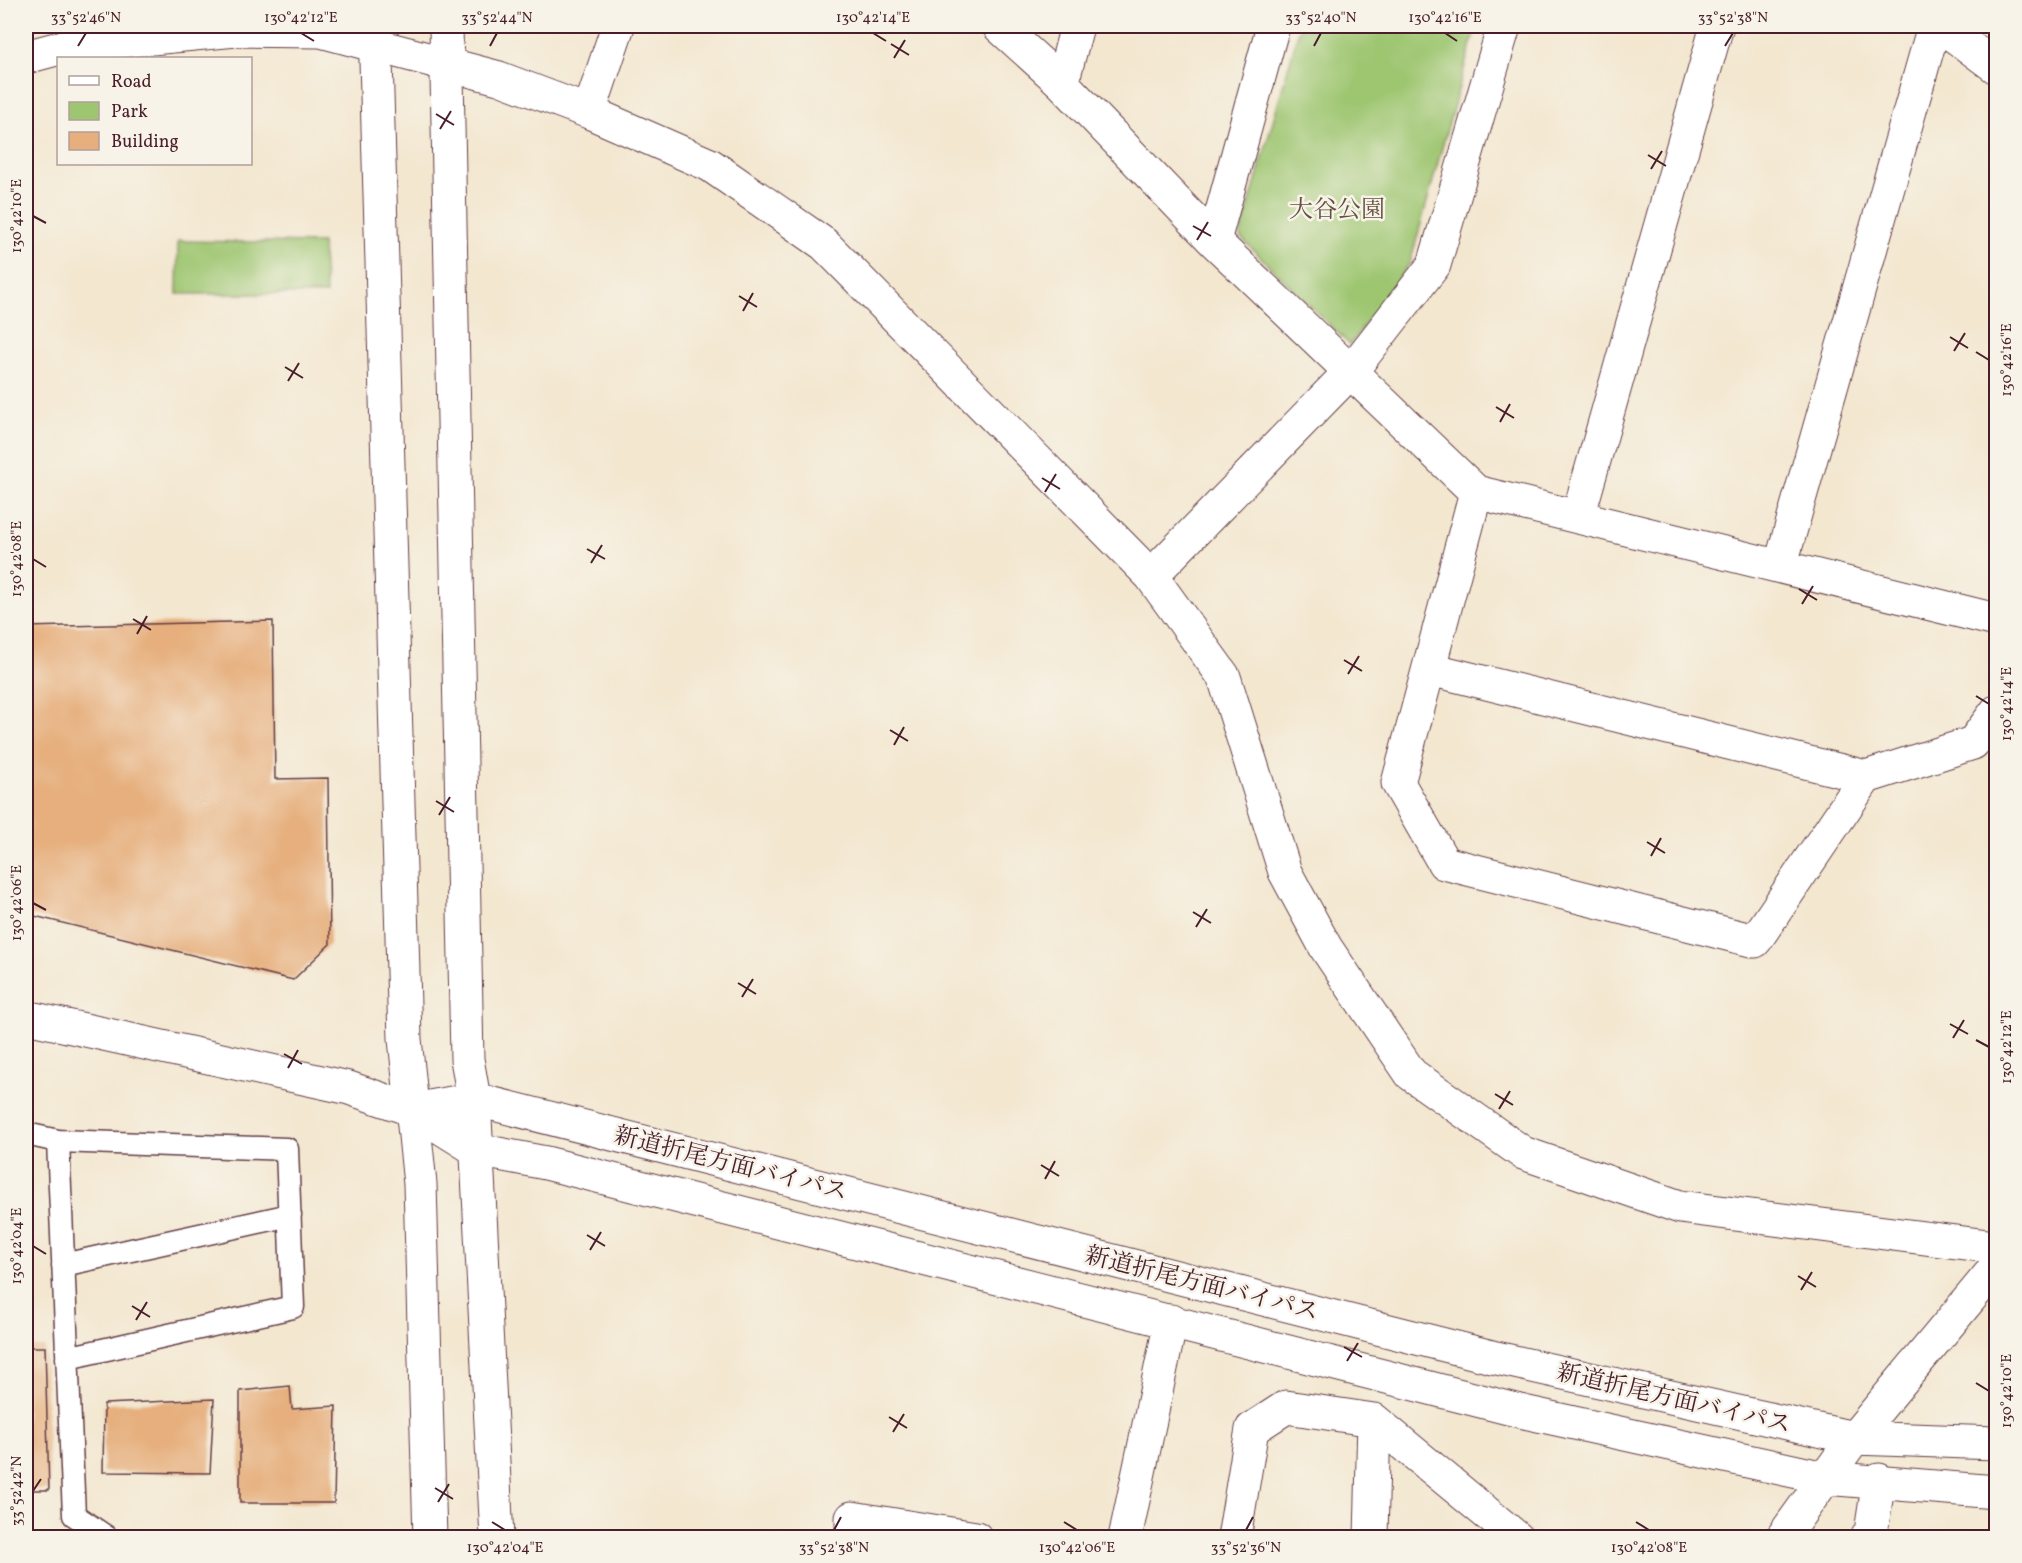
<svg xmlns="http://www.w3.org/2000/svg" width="2022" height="1563" viewBox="0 0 2022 1563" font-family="Vollkorn,'Noto Serif JP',serif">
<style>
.green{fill:#9ec671;stroke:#74724e;stroke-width:1.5}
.building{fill:#e6af7d}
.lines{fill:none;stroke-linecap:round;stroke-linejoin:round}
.service-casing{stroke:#633d44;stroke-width:25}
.minor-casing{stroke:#633d44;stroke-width:35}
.tertiary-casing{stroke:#633d44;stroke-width:35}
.service{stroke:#fff;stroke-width:22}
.minor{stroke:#fff;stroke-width:33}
.tertiary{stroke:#fff;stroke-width:33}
.ticks{fill:none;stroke:#4a1f2b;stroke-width:2}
.labels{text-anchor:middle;stroke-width:5;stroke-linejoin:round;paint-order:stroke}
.park-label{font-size:24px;fill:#635140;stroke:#f7f3e8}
.street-label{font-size:24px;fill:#4a1f2b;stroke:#f7f3e8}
.neatline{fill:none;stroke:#4a1f2b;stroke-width:2}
.ticks-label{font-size:15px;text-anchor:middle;fill:#4a1f2b}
</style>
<rect width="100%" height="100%" fill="#f7f3e8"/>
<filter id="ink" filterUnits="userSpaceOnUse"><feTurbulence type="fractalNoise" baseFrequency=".0167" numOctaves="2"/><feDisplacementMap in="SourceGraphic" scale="12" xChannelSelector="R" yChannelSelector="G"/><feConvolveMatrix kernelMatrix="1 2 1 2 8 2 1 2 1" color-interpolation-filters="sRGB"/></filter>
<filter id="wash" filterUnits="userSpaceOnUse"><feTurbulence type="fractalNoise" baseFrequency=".008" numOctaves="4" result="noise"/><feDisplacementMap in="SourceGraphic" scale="24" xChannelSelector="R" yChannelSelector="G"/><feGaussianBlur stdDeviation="1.35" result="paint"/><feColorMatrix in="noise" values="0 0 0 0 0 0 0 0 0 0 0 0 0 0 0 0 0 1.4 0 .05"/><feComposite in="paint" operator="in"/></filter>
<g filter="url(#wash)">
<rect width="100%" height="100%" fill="#f3e7d0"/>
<!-- green -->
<path class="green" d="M1300 26H1476L1410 263 1350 345 1240 237Z
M178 241 322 243 326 294H177Z"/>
<g id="blocks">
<!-- building -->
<path class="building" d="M273 621 275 779 328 778 330 944 293 980 26 914V627Z
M26 1347H45L49 1490H26Z
M290 1386 292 1409 336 1406 334 1503H240V1391Z
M214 1399 210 1473 103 1472 104 1404Z"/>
</g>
</g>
<g filter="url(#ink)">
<use href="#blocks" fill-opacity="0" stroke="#633d44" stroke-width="1.5"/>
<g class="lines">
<defs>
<path id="service" d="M26 1134 58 1141 74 1515 108 1538
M58 1141 287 1149 293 1307 67 1358
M63 1265 290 1215"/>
<path id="minor" d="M999 26 1062 83 1214 241 1476 492 1996 620
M1941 26 1996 67
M26 57 67 46 236 30 321 31 499 78 589 112 710 165 824 244 1151 576 1224 677 1285 872 1326 948 1411 1074 1523 1153 1680 1207 1996 1247
M1062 83 1077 26
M589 112 618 26
M1214 241 1273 26
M1476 492 1398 783 1444 863 1755 941 1866 777 1973 743 1996 712
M1578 517 1717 26
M1780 567 1934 26
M1151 576 1352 370 1434 265 1504 26
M1430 669 1866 777
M852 1538V1518L976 1538
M1125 1538 1171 1321
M1234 1538 1252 1429 1286 1407 1374 1420
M1371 1538 1374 1420 1517 1538
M1867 1538 1871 1532 1879 1480"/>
<path id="tertiary" d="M375 26 405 1039 420 1184 430 1538
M446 26 467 1059 474 1099 497 1538
M26 1017 349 1088 413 1110 477 1150 546 1163 1524 1412 1825 1478 1996 1492
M413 1110 474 1099 1492 1357 1854 1438 1996 1443
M1782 1538 1854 1438 1996 1267"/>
</defs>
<!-- service casing -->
<use href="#service" class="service-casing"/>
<!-- minor casing -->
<use href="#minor" class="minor-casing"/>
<!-- tertiary casing -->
<use href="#tertiary" class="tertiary-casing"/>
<!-- service -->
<use href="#service" class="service"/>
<!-- minor -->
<use href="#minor" class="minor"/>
<!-- tertiary -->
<use href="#tertiary" class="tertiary"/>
</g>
</g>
<!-- ticks -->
<path class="ticks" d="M301 33 314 41M873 33 886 41M1445 33 1457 41M891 44 909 55M78 46 86 33M490 46 497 33M1314 46 1321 33M1725 46 1733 33M894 58 905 40M436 114 454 125M440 129 451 111M1648 155 1666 166M1651 169 1662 151M33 216 46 223M1193 226 1211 236M1197 240 1208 222M739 296 757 307M743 311 753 293M1950 337 1968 348M1954 351 1965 333M1976 352 1989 360M285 367 303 378M288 381 299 363M1496 407 1514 418M1500 422 1510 404M1042 478 1060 489M1045 492 1056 474M587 549 605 559M33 559 46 567M591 563 602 545M1799 589 1817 600M1802 604 1813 586M133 619 151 630M137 634 147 616M1344 660 1362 671M1348 674 1359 656M1976 696 1989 704M890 730 908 741M894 745 904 727M436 801 454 812M439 815 450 797M1647 842 1665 853M1651 856 1661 838M33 903 46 910M1193 912 1211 923M1196 927 1207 909M738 983 756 994M742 997 753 979M1950 1024 1968 1034M1953 1038 1964 1020M1976 1040 1989 1047M284 1054 302 1064M288 1068 298 1050M1495 1094 1513 1105M1499 1109 1510 1091M1041 1165 1059 1176M1045 1179 1055 1161M587 1235 605 1246M33 1246 46 1254M590 1250 601 1232M1798 1276 1816 1287M1801 1290 1812 1272M132 1306 150 1317M136 1320 147 1302M1344 1347 1362 1357M1347 1361 1358 1343M1976 1383 1989 1391M889 1417 907 1428M893 1432 904 1414M435 1488 453 1499M33 1491 41 1479M438 1502 449 1484M492 1522 505 1530M1064 1522 1077 1530M1636 1522 1649 1530M834 1530 841 1517M1246 1530 1253 1517"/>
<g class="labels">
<!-- park labels -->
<g class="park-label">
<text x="1337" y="217">大谷公園</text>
</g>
<!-- street labels -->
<g class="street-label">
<text transform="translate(731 1163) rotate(14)" y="8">新道折尾方面バイパス</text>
<text transform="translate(1202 1283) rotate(14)" y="8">新道折尾方面バイパス</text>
<text transform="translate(1674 1398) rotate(13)" y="8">新道折尾方面バイパス</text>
</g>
</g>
<!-- margin -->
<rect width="2022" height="1563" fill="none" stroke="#f7f3e8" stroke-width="66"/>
<!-- legend -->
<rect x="57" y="57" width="195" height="108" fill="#f7f3e8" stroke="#b29e9c" stroke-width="1.5"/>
<rect x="69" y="76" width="30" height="9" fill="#ffffff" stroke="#b29e9c" stroke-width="1.5"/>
<text x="111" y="87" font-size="18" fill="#4a1f2b">Road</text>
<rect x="69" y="102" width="30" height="18" fill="#9ec671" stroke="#b29e9c" stroke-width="1.5"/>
<text x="111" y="117" font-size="18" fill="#4a1f2b">Park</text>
<rect x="69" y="132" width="30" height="18" fill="#e6af7d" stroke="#b29e9c" stroke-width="1.5"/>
<text x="111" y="147" font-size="18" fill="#4a1f2b">Building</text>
<rect x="33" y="33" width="1956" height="1497" class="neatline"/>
<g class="ticks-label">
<text x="86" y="22">33°52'46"N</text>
<text x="301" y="22">130°42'12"E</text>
<text x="497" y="22">33°52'44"N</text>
<text x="873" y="22">130°42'14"E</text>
<text x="1321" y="22">33°52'40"N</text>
<text x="1445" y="22">130°42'16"E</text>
<text x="1733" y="22">33°52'38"N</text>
<text transform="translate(16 216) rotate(-90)" y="5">130°42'10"E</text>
<text transform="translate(2006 360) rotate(-90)" y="5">130°42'16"E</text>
<text transform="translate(16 559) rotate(-90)" y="5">130°42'08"E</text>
<text transform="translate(2006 704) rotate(-90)" y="5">130°42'14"E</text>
<text transform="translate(16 903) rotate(-90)" y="5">130°42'06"E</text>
<text transform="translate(2006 1047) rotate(-90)" y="5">130°42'12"E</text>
<text transform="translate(16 1246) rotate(-90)" y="5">130°42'04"E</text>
<text transform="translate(2006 1391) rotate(-90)" y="5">130°42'10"E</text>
<text transform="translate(16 1491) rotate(-90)" y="5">33°52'42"N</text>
<text x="505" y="1552">130°42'04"E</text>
<text x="834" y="1552">33°52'38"N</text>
<text x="1077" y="1552">130°42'06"E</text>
<text x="1246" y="1552">33°52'36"N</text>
<text x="1649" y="1552">130°42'08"E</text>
</g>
</svg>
